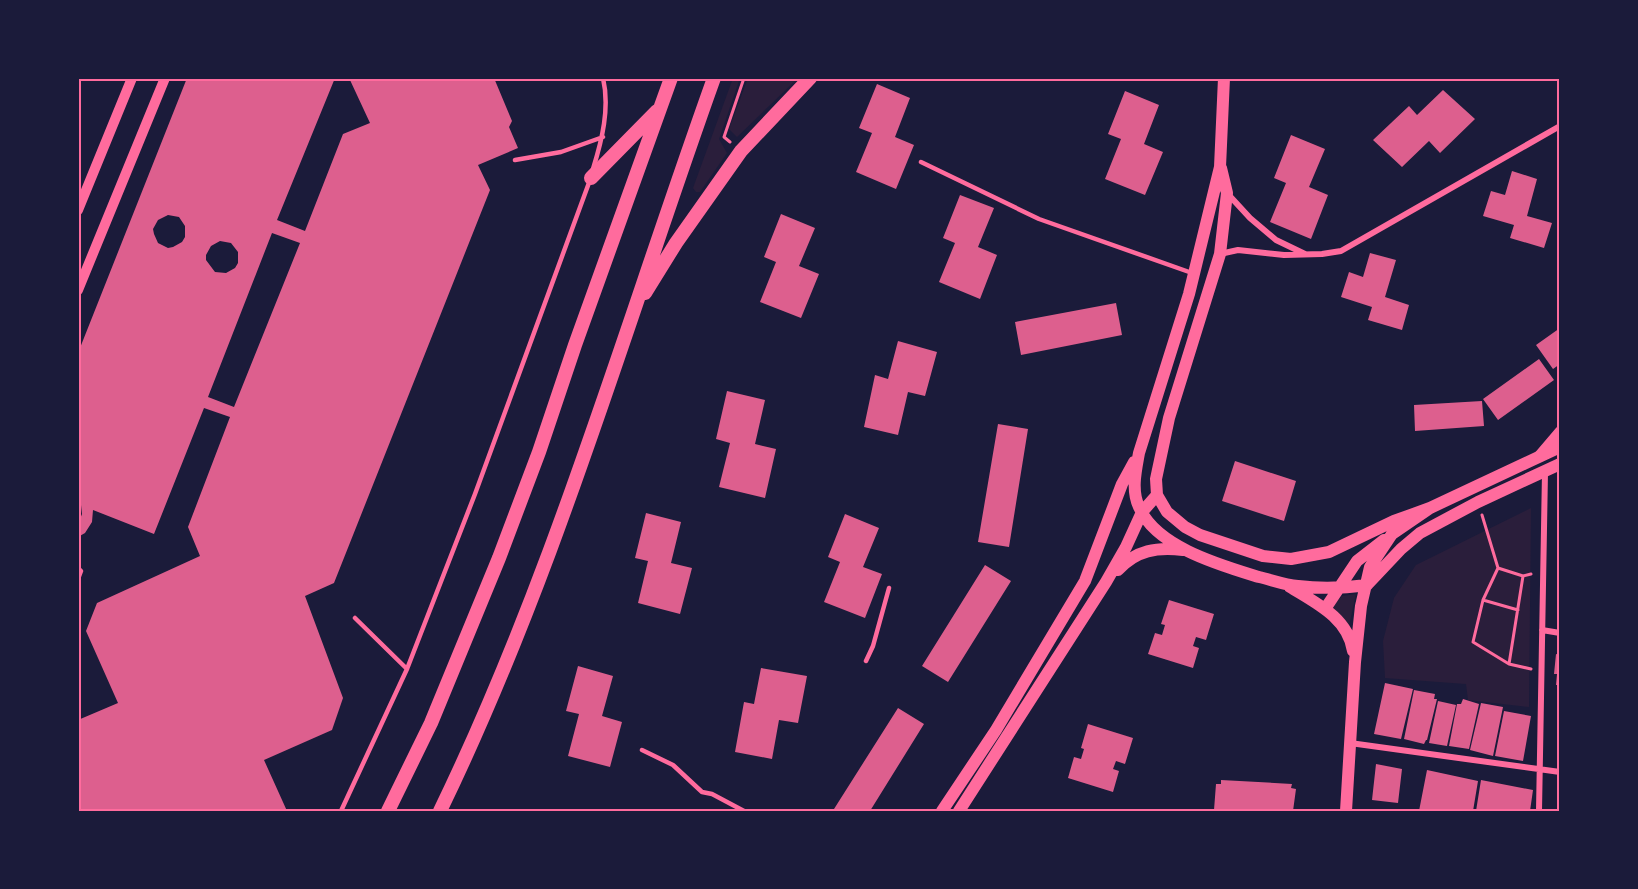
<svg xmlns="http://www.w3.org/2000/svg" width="1638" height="889" viewBox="0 0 1638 889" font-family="Roboto,sans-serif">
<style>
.green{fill:#2a1e3b}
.building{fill:#dd5f8e;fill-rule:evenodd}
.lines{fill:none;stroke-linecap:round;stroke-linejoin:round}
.path{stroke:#ff6b9d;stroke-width:3}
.service{stroke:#ff6b9d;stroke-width:4.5}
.minor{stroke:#ff6b9d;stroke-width:6}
.tertiary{stroke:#ff6b9d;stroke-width:10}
.secondary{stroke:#ff6b9d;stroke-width:12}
.trunk{stroke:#ff6b9d;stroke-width:14}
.neatline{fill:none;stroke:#ff6b9d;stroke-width:2}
</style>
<rect width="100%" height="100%" fill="#1b1b3a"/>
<!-- green -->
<path class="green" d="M733 78H740L719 139 727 153 700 192H696L693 188Z
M748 78H798L737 137 729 129Z
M1531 508 1529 707 1468 700 1466 684 1385 678 1383 641 1394 598 1416 565Z
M1356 594 1349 626 1332 606 1342 596Z"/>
<!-- building -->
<path class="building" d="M187 78H335L277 220 305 231 343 134 370 123 350 80 356 78H494L512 121 509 127 518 148 478 165 490 190 334 583 305 596 343 698 332 730 264 760 287 811H78V720L118 703 86 631 97 603 200 556 188 527 230 417 204 408 154 534 93 510 92 522 85 533 78 537V524L82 514 81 505 78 504V353ZM168 215 179 217 185 226V237L182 242 173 247 168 248 158 243 154 234 153 229 158 220ZM272 233 300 243 234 407 208 397ZM220 241 231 243 238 252V263L235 268 226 273 215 272 206 260V255L211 246Z
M877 84 910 98 895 137 914 145 896 189 856 172 872 133 859 128Z
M1443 90 1475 119 1440 153 1429 141 1402 167 1373 140 1409 106 1417 115Z
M1125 91 1159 105 1144 144 1163 152 1145 195 1105 179 1121 139 1108 134Z
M1291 135 1325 149 1309 187 1328 195 1311 239 1270 222 1286 183 1274 178Z
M1512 171 1537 179 1527 216 1552 223 1544 248 1510 238 1514 225 1483 216 1491 191 1505 195Z
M960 195 994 208 978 247 997 255 980 299 939 282 955 243 943 238Z
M781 214 815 228 799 266 819 274 801 318 760 302 776 262 764 257Z
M1370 253 1396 260 1385 297 1409 305 1402 330 1368 320 1372 307 1341 297 1349 272 1363 277Z
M1116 303 1122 335 1021 355 1015 322Z
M1560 328V364L1553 369 1536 345Z
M898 341 937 352 925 396 908 392 898 435 864 427 875 375 888 379Z
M1539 359 1554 380 1498 420 1483 399Z
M727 391 765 400 755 444 776 449 765 498 719 487 730 443 716 439Z
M1482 401 1484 426 1415 431 1414 405Z
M998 424 1028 429 1009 547 978 542Z
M1235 461 1296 481 1284 521 1222 501Z
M646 513 681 522 671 563 692 568 680 614 638 603 648 561 635 558Z
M845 514 879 528 863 567 882 574 865 618 824 602 840 562 828 557Z
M985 565 1011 581 948 682 922 666Z
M1169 600 1214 614 1206 640 1196 637 1193 646 1199 648 1193 668 1148 654 1155 633 1162 635 1165 625 1161 624Z
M1556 654 1560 655V685H1556L1557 674H1554Z
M578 666 613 676 602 716 622 722 610 767 568 756 579 714 566 711Z
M761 668 807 676 798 723 779 720 772 759 735 752 744 702 754 704Z
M1385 683 1413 689 1401 739 1374 734Z
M1414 690 1435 694 1434 699H1437L1427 740H1426L1424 744 1404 739Z
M1463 699 1479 704 1469 749 1449 746 1457 704H1461Z
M1438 701 1456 705 1447 746 1429 743Z
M1481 703 1503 707 1493 756 1470 750Z
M898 708 924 724 870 811H838L834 809Z
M1504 711 1531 716 1523 761 1495 756Z
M1088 724 1133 738 1125 764 1116 761 1113 769 1119 771 1113 792 1068 778 1074 757 1081 759 1084 749 1081 748Z
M1376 764 1402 769 1398 803 1372 800Z
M1427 770 1478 781 1473 811H1419Z
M1221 780 1292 784 1291 788 1296 789 1293 811 1214 810 1216 784H1221Z
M1481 780 1533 790 1530 811H1476Z"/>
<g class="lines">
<!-- path -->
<path class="path" d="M730 142 724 137 744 78
M1482 515 1498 568
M1483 600 1473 642 1509 664
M1518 610 1483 600 1498 568 1523 576
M1531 669 1509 664 1523 576 1531 574"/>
<!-- service -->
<path class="service" d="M515 160 561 152 603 137
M921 162 1039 219 1192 273
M593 169C602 140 610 108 603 78
M78 568 81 571 78 579
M355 618 407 669
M866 661 873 646 889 588
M642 750 673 765 702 792 712 794 744 811
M341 811 407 669 475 494 590 180"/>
<!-- minor -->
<path class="minor" d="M1227 193 1250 218 1276 240 1305 254
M1220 254 1238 250 1284 255 1322 254 1341 251 1560 126
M1542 630 1560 633
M1350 743 1560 772
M1539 811 1545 472"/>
<!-- tertiary -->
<path class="tertiary" d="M78 210 132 78
M78 290 165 78
M1537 458 1560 431"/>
<!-- secondary -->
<path class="secondary" d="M1224 78 1220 167 1189 294 1139 453C1136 470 1131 490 1139 507 1156 547 1220 565 1259 577 1272 580 1285 585 1298 586 1321 589 1345 588 1367 585
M1221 168 1227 193 1220 254 1169 418 1156 479 1157 495 1167 512 1185 527 1200 535 1263 556 1291 559 1329 552 1394 521 1430 508
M1118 570C1136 550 1157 547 1183 550
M1367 585 1401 549 1420 533 1478 502 1560 464
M1290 587C1316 603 1348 618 1353 651
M1325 609 1357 561 1384 540
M942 811 996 730 1085 581 1122 484 1134 462
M959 811 1106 582 1126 547 1142 512 1157 495
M1346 811 1355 662 1361 606 1370 567 1392 534 1430 508 1560 447"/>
<!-- trunk -->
<path class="trunk" d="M591 178 657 111
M645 293 676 243 741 151 810 78
M388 811 431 723 499 558 539 452 575 345 671 78
M440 811C554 576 626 323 714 78"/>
</g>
<!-- border -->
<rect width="1638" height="889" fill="none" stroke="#1b1b3a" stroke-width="159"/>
<rect x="80" y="80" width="1478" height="730" class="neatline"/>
</svg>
